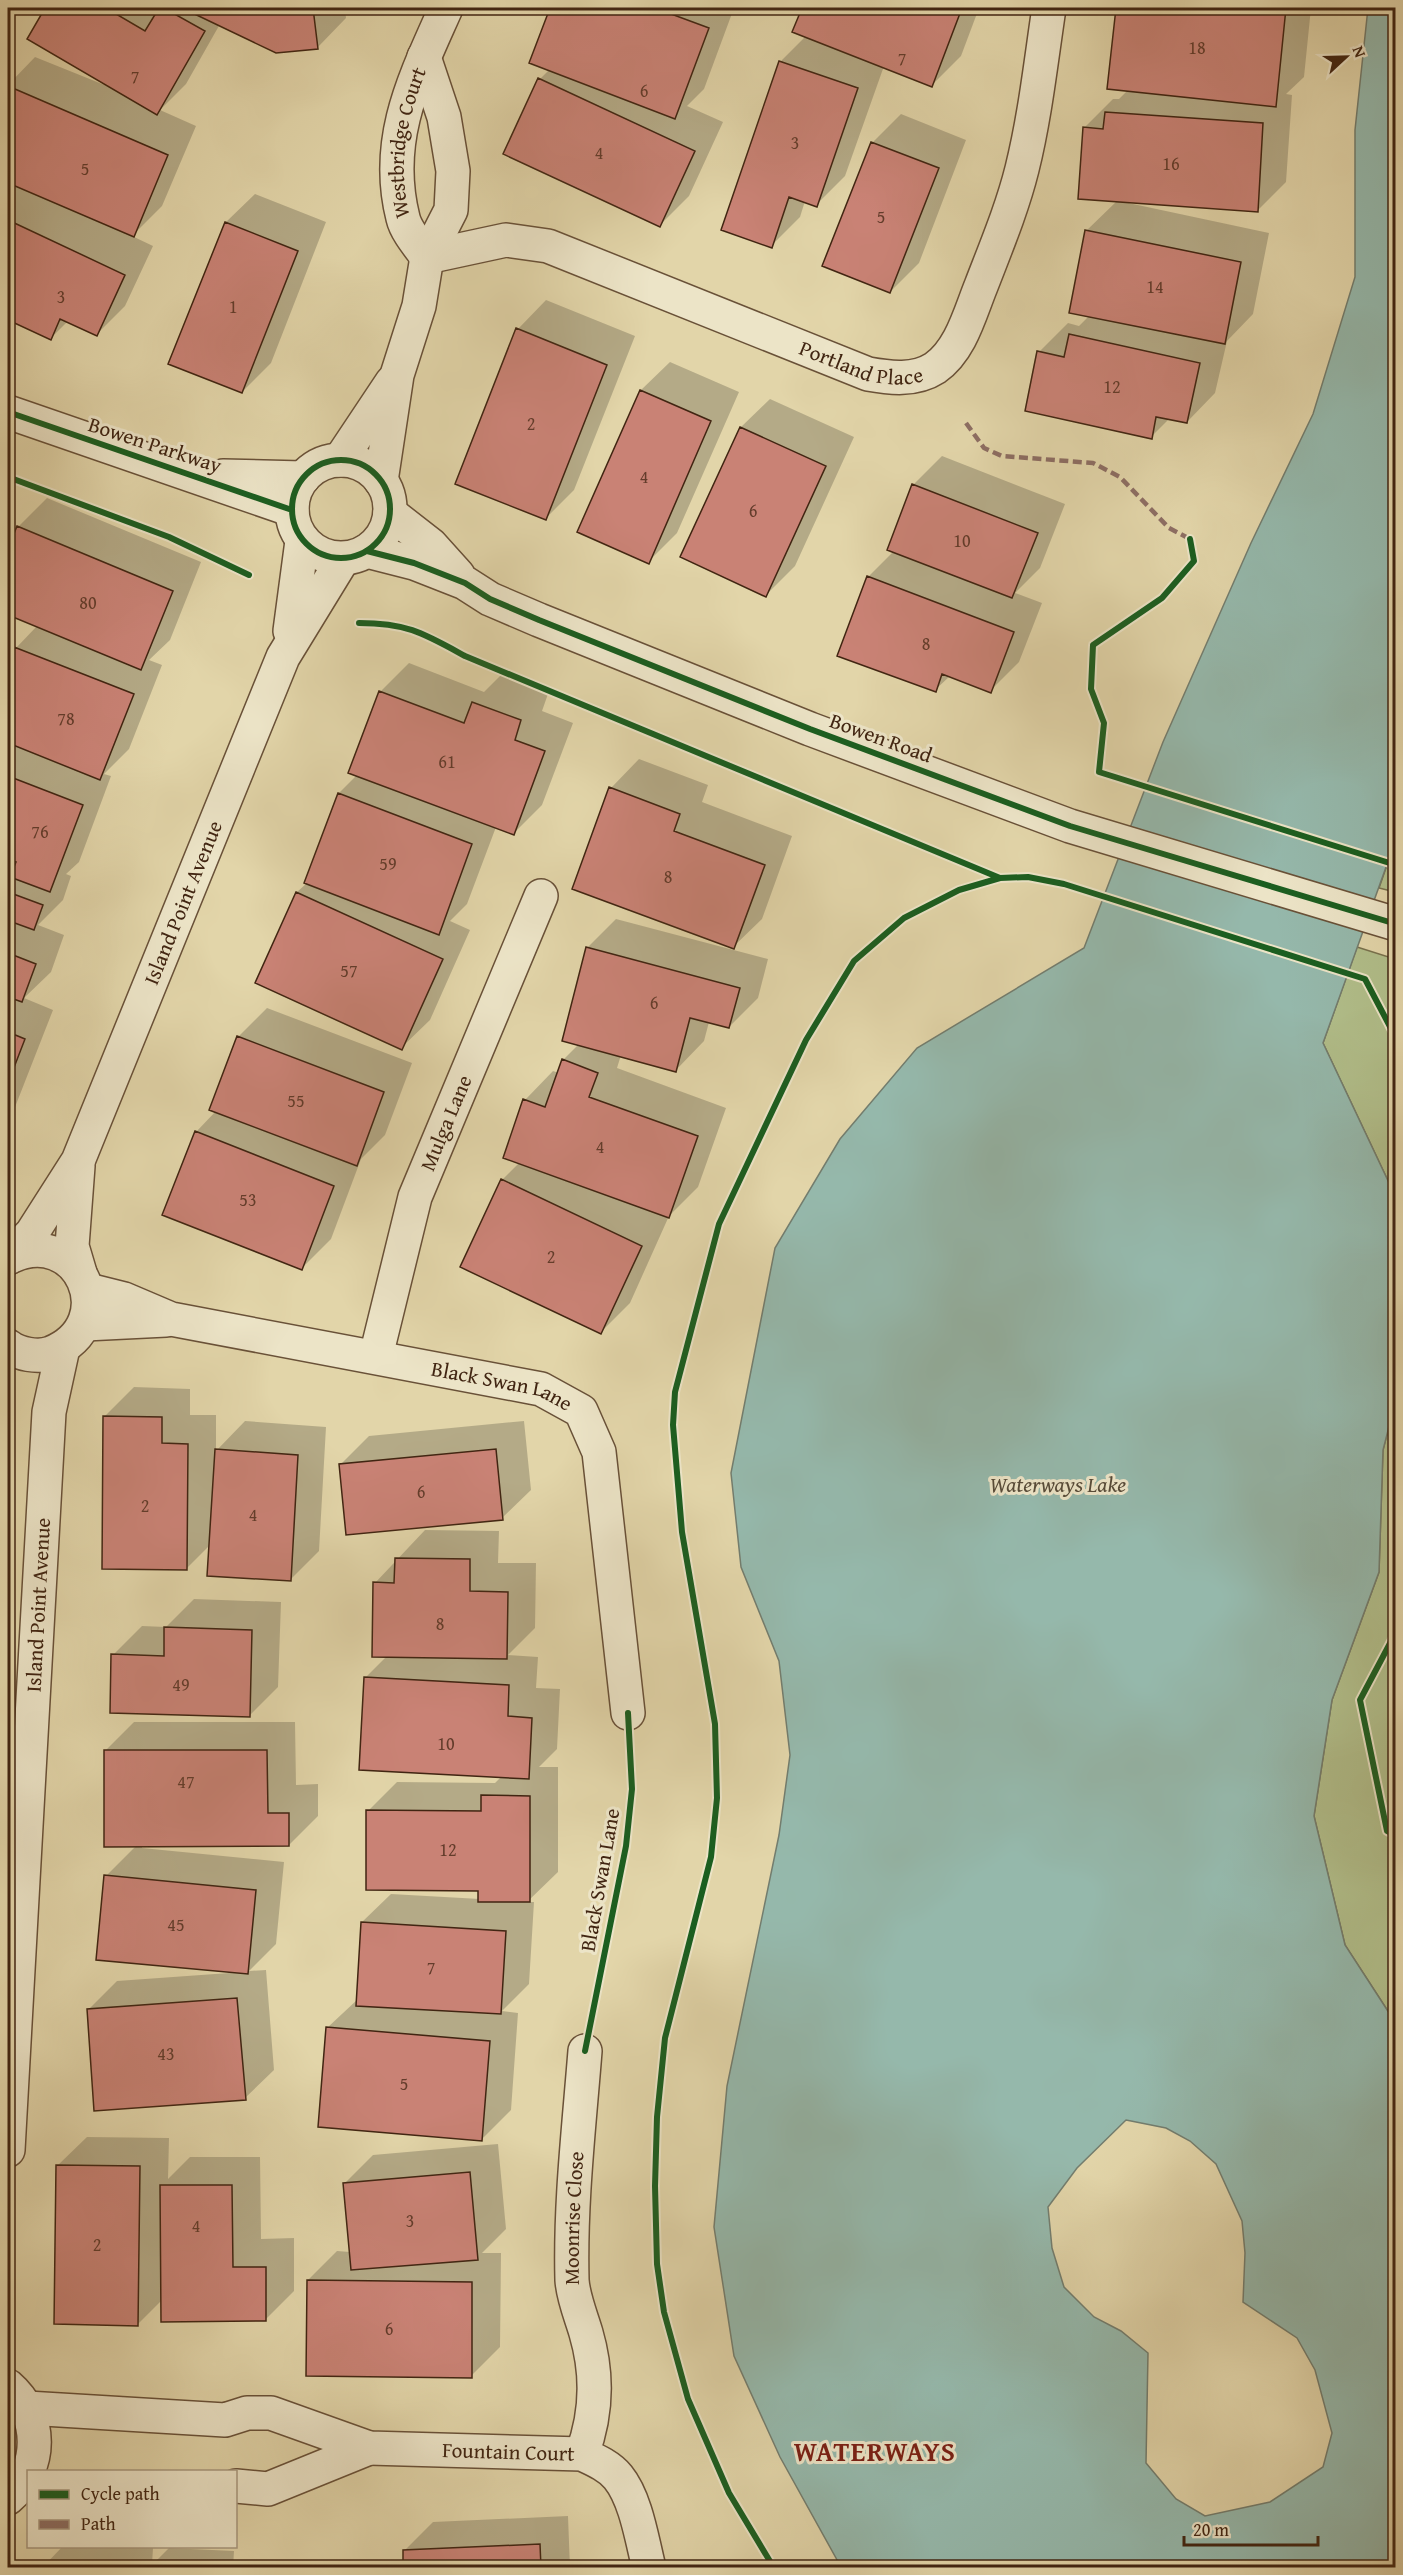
<svg xmlns="http://www.w3.org/2000/svg" width="1403" height="2575" viewBox="0 0 1403 2575" font-family="'Gentium Book Plus',serif">
<style>
.green{fill:#b1be8a;stroke:#79724e;stroke-width:1.5}
.water{fill:#95b8ab;stroke:#737d6e;stroke-width:1.5;fill-rule:evenodd}
.shadow{fill:#0003}
.building{fill:#c98275;stroke:#412512;stroke-width:1.5}
.lines{fill:none;stroke-linecap:round;stroke-linejoin:round}
.minor-casing{stroke:#695138;stroke-width:36}
.minor{stroke:#ece4c7;stroke-width:33}
.quiet{stroke:#8d6e63;stroke-width:4.5;stroke-dasharray:9 4.5;stroke-linecap:butt}
.cycleway-casing{stroke:#ece4c7;stroke-width:10}
.cycleway{stroke:#1b5e20;stroke-width:6}
.labels{text-anchor:middle;stroke-width:6;stroke-linejoin:round;paint-order:stroke}
.number-label{font-size:18px;fill:#633c2b}
.street-label{font-size:21px;fill:#412512;stroke:#ece4c7}
.water-label{font-size:22px;font-style:italic;fill:#564a38;stroke:#ece4c7}
.district-label{font-size:27px;font-weight:bold;letter-spacing:1.5px;fill:#7a1f14;stroke:#ece4c7}
</style>
<rect width="100%" height="100%" fill="#e2d5a9"/>
<filter id="stains"><feTurbulence type="fractalNoise" baseFrequency=".00333" numOctaves="4"/><feColorMatrix values="0 0 0 0 .2 0 0 0 0 .09 0 0 0 0 .02 0 0 0 .5 -.17"/></filter>
<radialGradient id="worn" r=".72"><stop offset=".6" stop-color="#630" stop-opacity="0"/><stop offset="1" stop-color="#630" stop-opacity=".3"/></radialGradient>
<!-- green -->
<path class="green" d="M1395 842V892L1379 888Z
M1357 947 1395 959V1214L1390 1185 1323 1043Z
M1395 1403V2022L1345 1945 1314 1816 1332 1700 1379 1572 1383 1450Z"/>
<!-- water -->
<path class="water" d="M1368 8H1395V842L1323 1043 1390 1185 1396 1214 1395 1403 1383 1450 1379 1572 1332 1700 1314 1816 1345 1945 1395 2022V2567H841L780 2457 734 2356 714 2227 727 2086 779 1835 790 1755 779 1661 741 1567 731 1473 775 1248 840 1139 917 1048 1084 948 1163 742 1251 543 1313 414 1355 277V130ZM1126 2120 1166 2128 1190 2141 1216 2164 1242 2221 1245 2253 1243 2302 1297 2338 1315 2370 1332 2433 1323 2467 1270 2502 1205 2516 1176 2499 1146 2463 1148 2353 1121 2331 1094 2317 1064 2287 1052 2248 1048 2207 1077 2168Z"/>
<!-- shadow -->
<path class="shadow" d="M47 8H345L346 18 318 47 220 24 186 84 160 110 196 126 162 206 132 236 153 246 125 306 97 334 68 321 51 338 8 318V85L35 57 117 90 29 39Z
M551 8H734L704 89 687 106 723 122 689 196 660 225 540 79 550 69 531 62Z
M803 8H979L961 56 932 85 884 66 845 176 816 205 805 201 800 217 771 246 723 229 781 61 806 36 794 32Z
M1117 8H1311L1304 77 1286 94 1292 95 1286 182 1257 211 1119 201 1269 233 1253 314 1227 341 1215 393 1187 422 1170 418 1151 437 1039 352 1068 323 1079 326 1089 316 1086 231 1117 201 1084 128 1113 99H1119L1128 90 1108 88Z
M901 114 966 140 919 263 890 292 872 143Z
M255 194 326 222 271 363 242 392 170 363 226 222Z
M546 300 635 336 574 490 545 519 518 329Z
M670 362 739 392 677 533 648 562 579 531 641 390Z
M770 399 854 437 795 566 766 595 682 556 741 427Z
M942 456 1065 504 1040 568 1015 593 1042 603 1019 662 990 691 950 676 935 690 868 577 894 551 913 485Z
M47 498 201 562 170 640 149 660 162 665 129 749 104 774 111 776 79 862 66 874 71 876 63 900 38 925 64 935 51 972 24 998 53 1010 8 1125V668L16 648 37 626 8 614V553L18 527Z
M409 663 484 692 502 674 549 691 542 711 573 723 542 805 514 833 496 827 467 904 450 921 470 930 430 1020 401 1048 297 892 307 883 339 793 357 775 380 692Z
M639 759 708 785 702 802 792 836 762 919 733 947 611 788Z
M616 919 768 959 758 998 729 1027 709 1022 704 1041 676 1070 621 1055 617 1068 726 1108 698 1187 669 1216 630 1303 601 1332 502 1180 520 1162 525 1100 553 1071 559 1073 563 1060 579 1044 587 948Z
M267 1008 412 1063 385 1135 361 1159 331 1239 302 1268 196 1132 216 1111 238 1037Z
M134 1387 190 1389V1415H216V1451L245 1421 326 1427 319 1551 290 1580 211 1544 186 1569 105 1416Z
M524 1421 531 1490 502 1518 340 1465 369 1436Z
M425 1530 499 1531 498 1563H536L535 1628 508 1655 538 1657 536 1688 560 1689 557 1749 539 1767H558V1872L527 1902H534L529 1984 502 2011 518 2013 511 2110 482 2139 327 2028 358 1999 362 1922 391 1894 480 1899V1889L368 1811 397 1782 495 1783 502 1776 365 1678 388 1655 375 1583Z
M194 1599 281 1602 278 1687 249 1716 113 1655 142 1626 166 1627Z
M134 1722H295L296 1785 318 1784V1816L289 1845 142 1846V1848L284 1862 276 1944 249 1971 266 1970 274 2070 245 2098 88 2010 117 1981 229 1973 106 1876 136 1846 105 1751Z
M87 2137 169 2138 168 2179 190 2157H260L261 2239 294 2238V2291L265 2320 162 2300 138 2324 58 2165Z
M498 2144 506 2229 482 2253H501L500 2347 471 2376 308 2280 337 2251 350 2252 344 2184 373 2155Z
M568 2516 570 2568H405L404 2551 433 2522Z
M63 2546 153 2548 152 2565 169 2548 234 2551 233 2568H42Z
M286 2561 351 2562 350 2568H280Z"/>
<!-- building -->
<path class="building" d="M45 8H106L145 31 159 8H164L205 31 157 115 27 39Z
M182 8H313L318 49 276 53Z
M550 8H655L709 28 675 119 529 63Z
M802 8H962L932 87 792 32Z
M1116 8H1286L1276 107 1107 89Z
M779 61 858 88 817 207 789 197 772 248 721 230Z
M538 78 695 151 660 227 503 154Z
M8 86 168 155 134 237 8 183Z
M1105 112 1263 123 1258 212 1078 199 1083 127 1103 129Z
M871 142 939 168 890 293 822 266Z
M8 220 125 275 97 336 60 319 51 340 8 320Z
M225 222 298 251 242 393 168 364Z
M1085 230 1241 262 1225 344 1069 313Z
M516 328 607 365 546 520 455 484Z
M1069 334 1200 363 1187 423 1156 417 1152 439 1025 411 1037 351 1064 357Z
M640 390 711 421 649 564 577 532Z
M740 427 826 466 766 597 680 557Z
M912 484 1038 533 1012 598 887 550Z
M17 526 173 591 141 670 8 615V549Z
M867 576 1014 632 991 693 942 674 936 692 837 656Z
M14 647 134 694 100 780 8 743V664Z
M379 691 464 723 472 702 521 720 515 740 545 751 514 835 348 773Z
M8 776 83 805 50 892 10 877 16 862 8 859Z
M609 787 680 814 674 831 765 865 734 949 572 889Z
M338 793 472 844 439 935 304 883Z
M8 892 43 905 34 930 12 922 8 936Z
M296 892 443 959 402 1050 255 983Z
M586 947 740 988 729 1028 690 1018 676 1072 562 1041Z
M8 953 36 964 22 1002 8 997Z
M8 1032 25 1039 8 1083Z
M237 1036 384 1092 357 1166 209 1110Z
M562 1059 598 1073 589 1097 698 1136 669 1218 503 1158 523 1099 545 1107Z
M195 1131 334 1186 302 1270 162 1215Z
M501 1179 642 1246 601 1334 460 1267Z
M103 1416 162 1417V1443L188 1444 187 1570 102 1569Z
M215 1449 298 1455 291 1581 207 1576Z
M496 1449 503 1520 346 1535 339 1464Z
M395 1558 470 1559V1591L508 1592 507 1659 372 1657 373 1582 394 1583Z
M164 1627 252 1630 250 1717 110 1713 111 1654 164 1656Z
M364 1677 509 1685 508 1716 532 1718 529 1779 359 1770Z
M104 1750H267L268 1813H289V1846L104 1847Z
M481 1795 530 1796V1902H478V1891L366 1890V1810L481 1811Z
M104 1875 256 1890 248 1974 96 1960Z
M361 1922 506 1931 501 2014 356 2006Z
M237 1998 246 2100 94 2111 87 2009Z
M326 2027 490 2041 482 2141 318 2127Z
M56 2165 140 2166 138 2326 54 2324Z
M470 2172 478 2260 351 2270 343 2183Z
M160 2185H232L233 2267H266V2321L161 2322Z
M307 2280 472 2282V2378L306 2376Z
M540 2544 541 2568H403V2550Z"/>
<g class="lines">
<defs>
<g id="minor">
<path id="s1" d="M427 257 506 240 548 246 868 374C890 378 915 381 935 368 961 350 970 313 981 286 996 247 1012 209 1022 169 1035 117 1041 61 1049 8"/>
<path id="s2" d="M427 257C419 246 406 231 403 218 383 139 415 78 446 8"/>
<path d="M8 412 292 510"/>
<path d="M340 460 392 382"/>
<circle cx="341" cy="509" r="49"/>
<path d="M223 476 303 478"/>
<path d="M381 481 397 375 419 306 427 257 451 210 453 171 444 117 424 57"/>
<path d="M390 513 431 545 458 575"/>
<path d="M367 551 414 563 465 583 490 599 539 620 810 729 1070 826 1396 924"/>
<path d="M290 631 302 541"/>
<path d="M78 1166 72 1246 80 1273"/>
<path id="s3" d="M8 1258 32 1233 78 1161 283 657 343 559"/>
<path d="M8 1258C79 1222 124 1323 51 1353 38 1358 18 1354 8 1346"/>
<path id="s4" d="M88 1290 124 1299 171 1319 541 1389 581 1411 599 1452 628 1713"/>
<path d="M85 1324 166 1320"/>
<path id="s5" d="M376 1356 415 1197 541 896"/>
<path id="s6" d="M8 2150 49 1412 63 1348"/>
<path d="M8 2386C43 2416 43 2468 8 2498"/>
<path id="s7" d="M27 2408 225 2420 247 2413H271L369 2448 582 2454C595 2460 609 2466 618 2477 636 2499 642 2540 649 2568"/>
<path id="s8" d="M582 2454C597 2414 598 2374 586 2333 581 2316 573 2297 572 2280 570 2203 579 2127 585 2051"/>
<path d="M236 2486 268 2489 369 2448"/>
</g>
</defs>
<!-- minor casing -->
<use href="#minor" class="minor-casing"/>
<!-- minor -->
<use href="#minor" class="minor"/>
<!-- quiet -->
<path class="quiet" d="M966 423 984 448 1002 456 1093 463 1120 477 1169 528 1190 539"/>
<defs>
<path id="cycleway" d="M8 412 292 510
M292 509a49 49 0 1 1 98 0a49 49 0 1 1-98 0Z
M8 477 169 537 249 575
M1190 539 1194 561 1162 598 1093 645 1091 689 1104 723 1099 772 1396 865
M367 551 414 563 465 583 490 599 539 620 810 729 1070 826 1396 924
M359 623C407 623 423 633 465 656L1000 878
M1396 1632 1360 1700 1387 1831 1396 1836
M585 2051 626 1846 632 1789 628 1713
M774 2568 729 2493 688 2399 664 2312 657 2264 655 2186 657 2117 665 2038 711 1857 717 1798 715 1724 682 1532 673 1425 675 1392 719 1224 806 1040 854 961 904 918 959 890 1000 878 1028 877 1064 884 1365 979 1396 1038"/>
</defs>
<!-- cycleway casing -->
<use href="#cycleway" class="cycleway-casing"/>
<!-- cycleway -->
<use href="#cycleway" class="cycleway"/>
</g>
<g class="labels">
<!-- number labels -->
<g class="number-label">
<text x="1197" y="54">18</text>
<text x="902" y="65">7</text>
<text x="135" y="83">7</text>
<text x="644" y="97">6</text>
<text x="795" y="149">3</text>
<text x="599" y="159">4</text>
<text x="1171" y="170">16</text>
<text x="85" y="175">5</text>
<text x="881" y="223">5</text>
<text x="1155" y="293">14</text>
<text x="61" y="303">3</text>
<text x="233" y="313">1</text>
<text x="1112" y="393">12</text>
<text x="531" y="430">2</text>
<text x="644" y="483">4</text>
<text x="753" y="517">6</text>
<text x="962" y="547">10</text>
<text x="88" y="609">80</text>
<text x="926" y="650">8</text>
<text x="66" y="725">78</text>
<text x="447" y="768">61</text>
<text x="40" y="838">76</text>
<text x="388" y="870">59</text>
<text x="668" y="883">8</text>
<text x="349" y="977">57</text>
<text x="654" y="1009">6</text>
<text x="296" y="1107">55</text>
<text x="600" y="1153">4</text>
<text x="248" y="1206">53</text>
<text x="551" y="1263">2</text>
<text x="421" y="1498">6</text>
<text x="145" y="1512">2</text>
<text x="253" y="1521">4</text>
<text x="440" y="1630">8</text>
<text x="181" y="1691">49</text>
<text x="446" y="1750">10</text>
<text x="186" y="1788">47</text>
<text x="448" y="1856">12</text>
<text x="176" y="1931">45</text>
<text x="431" y="1974">7</text>
<text x="166" y="2060">43</text>
<text x="404" y="2090">5</text>
<text x="410" y="2227">3</text>
<text x="196" y="2232">4</text>
<text x="97" y="2251">2</text>
<text x="389" y="2335">6</text>
</g>
<!-- street labels -->
<g class="street-label">
<text dy="7" stroke="none"><textPath href="#s2" startOffset="123">Westbridge Court</textPath></text>
<text dy="7" stroke="none"><textPath href="#s1" startOffset="459">Portland Place</textPath></text>
<text transform="translate(155 445) rotate(18)" y="7">Bowen Parkway</text>
<text transform="translate(881 738) rotate(20)" y="7">Bowen Road</text>
<text dy="7" stroke="none"><textPath href="#s3" startOffset="399">Island Point Avenue</textPath></text>
<text dy="7" stroke="none"><textPath href="#s5" startOffset="244">Mulga Lane</textPath></text>
<text dy="7" stroke="none"><textPath href="#s4" startOffset="426">Black Swan Lane</textPath></text>
<text dy="7" stroke="none"><textPath href="#s6" startOffset="546">Island Point Avenue</textPath></text>
<text transform="translate(600 1880) rotate(-80)" y="7">Black Swan Lane</text>
<text dy="7" stroke="none"><textPath href="#s8" startOffset="240">Moonrise Close</textPath></text>
<text dy="7" stroke="none"><textPath href="#s7" startOffset="489">Fountain Court</textPath></text>
</g>
<!-- water labels -->
<g class="water-label">
<text x="1058" y="1492">Waterways Lake</text>
</g>
<!-- district labels -->
<g class="district-label">
<text x="875" y="2461">WATERWAYS</text>
</g>
</g>
<!-- margin -->
<rect width="1403" height="2575" fill="none" stroke="#e2d5a9" stroke-width="30"/>
<rect x="9" y="9" width="1385" height="2557" fill="none" stroke="#412512" stroke-width="3"/>
<rect x="15" y="15" width="1373" height="2545" fill="none" stroke="#412512" stroke-width="1.5"/>
<!-- legend -->
<rect x="27" y="2470" width="210" height="78" fill="#ece4c7" stroke="#a8987f" stroke-width="1.5"/>
<rect x="39" y="2490" width="30" height="9" fill="#1b5e20" stroke="#a8987f" stroke-width="1.5"/>
<text x="81" y="2500" font-size="18" fill="#412512">Cycle path</text>
<rect x="39" y="2520" width="30" height="9" fill="#8d6e63" stroke="#a8987f" stroke-width="1.5"/>
<text x="81" y="2530" font-size="18" fill="#412512">Path</text>
<!-- north arrow -->
<g transform="translate(1346 57) rotate(68)" stroke="#ece4c7" stroke-width="4.5" paint-order="stroke">
<path d="M0-4.5L10 22L0 15L-10 22Z" fill="#412512"/>
<text y="-9" font-size="16" font-weight="bold" text-anchor="middle" fill="#412512">N</text>
</g>
<!-- scale -->
<path d="M1184 2536v9h134v-9" fill="none" stroke="#412512" stroke-width="3"/>
<text x="1193" y="2536" font-size="18" fill="#412512" stroke="#ece4c7" stroke-width="4.5" paint-order="stroke">20 m</text>
<rect width="100%" height="100%" filter="url(#stains)"/>
<rect width="100%" height="100%" fill="url(#worn)"/>
</svg>
